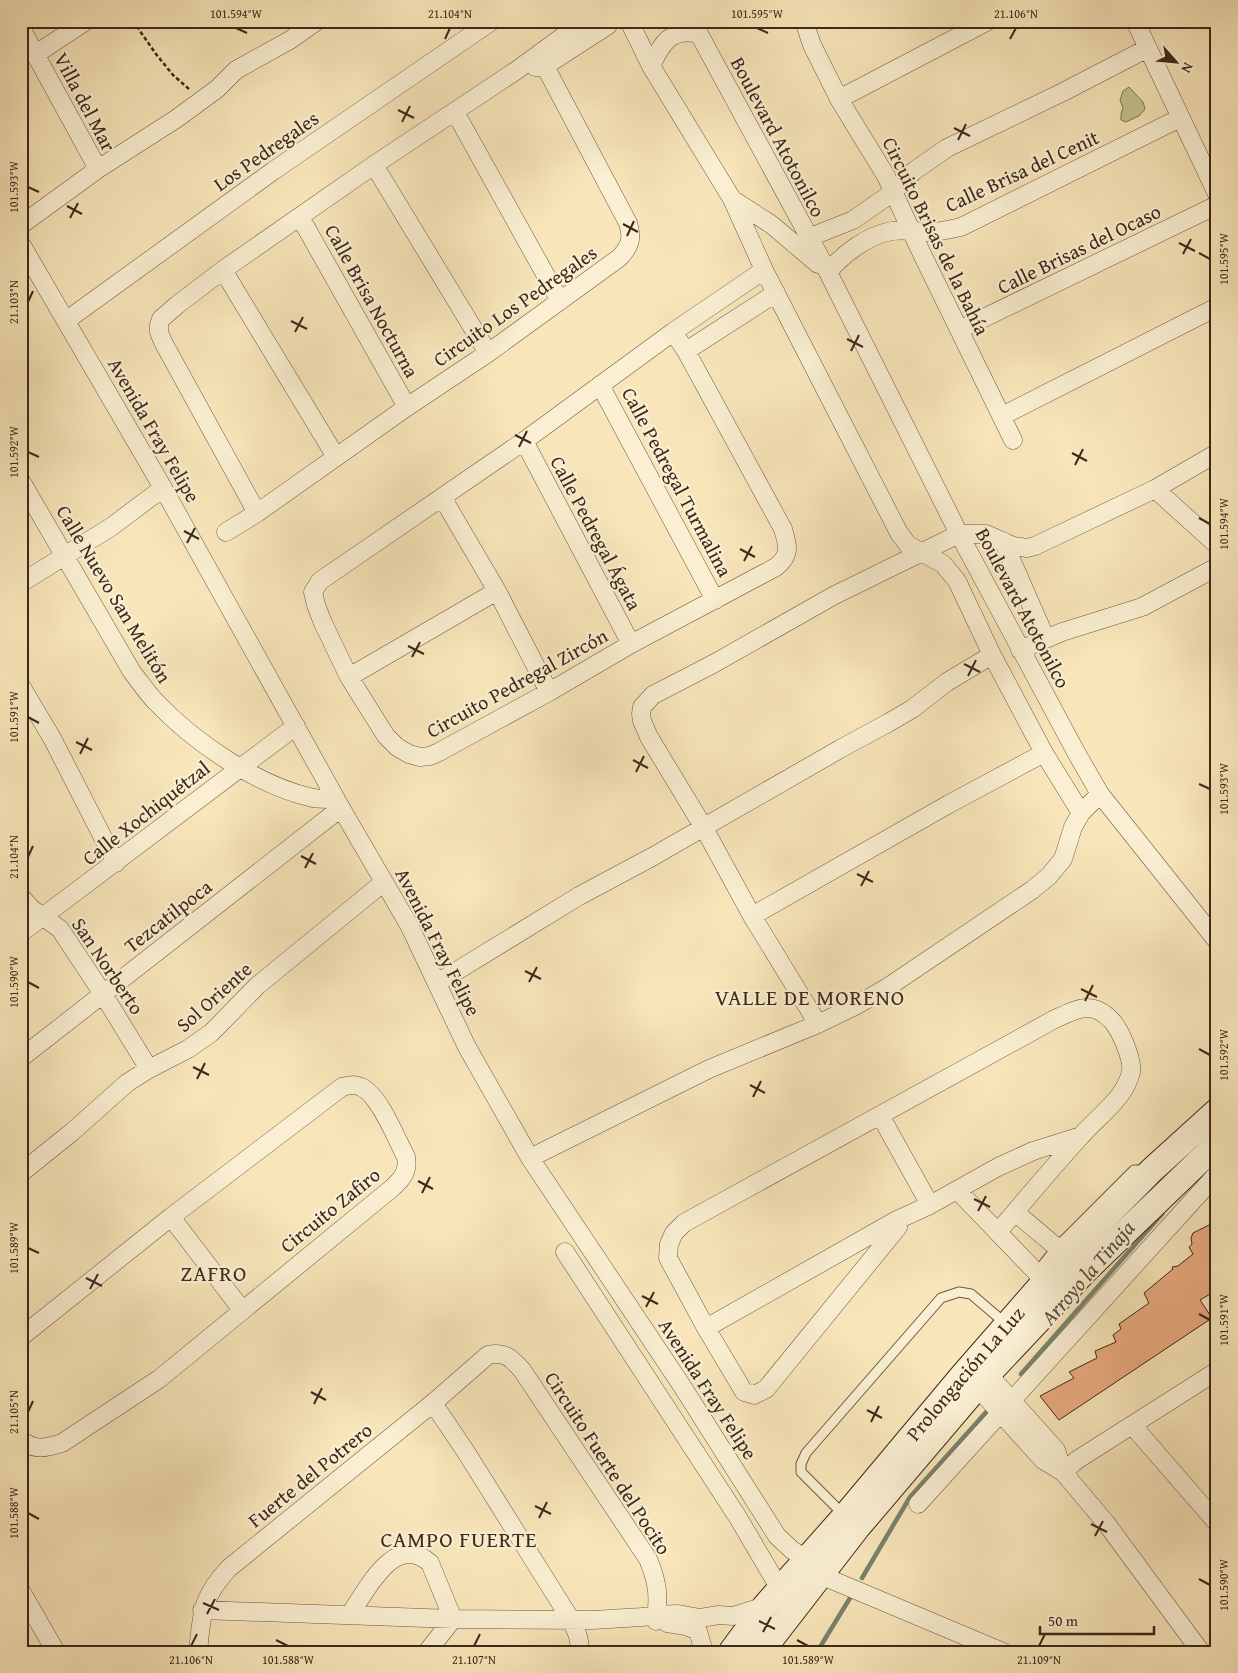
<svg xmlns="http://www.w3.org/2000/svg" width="1238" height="1673" viewBox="0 0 1238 1673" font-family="'Gentium Book Plus',serif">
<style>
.green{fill:#c4c38b;stroke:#807653}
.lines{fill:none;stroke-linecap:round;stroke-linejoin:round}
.stream{stroke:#788370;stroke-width:4.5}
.building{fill:#e9ab7f;stroke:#3d281b}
.service-casing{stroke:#6c5843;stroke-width:11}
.minor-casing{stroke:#6c5843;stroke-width:19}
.secondary-casing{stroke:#3d281b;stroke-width:27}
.path{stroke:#3d281b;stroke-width:2.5;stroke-dasharray:4 2.5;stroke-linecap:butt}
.service{stroke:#faefd2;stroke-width:9}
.minor{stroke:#faefd2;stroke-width:18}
.secondary{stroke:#faefd2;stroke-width:25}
.ticks{fill:none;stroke:#3d281b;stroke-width:2}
.labels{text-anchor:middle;stroke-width:4.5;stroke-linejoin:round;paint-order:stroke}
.street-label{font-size:20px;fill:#3d281b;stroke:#faefd2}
.water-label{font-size:21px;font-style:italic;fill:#564e3e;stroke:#faefd2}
.quarter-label{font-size:22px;letter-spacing:1px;fill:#3d281b;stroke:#faefd2}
.neatline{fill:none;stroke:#3d281b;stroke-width:2}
.ticks-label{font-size:12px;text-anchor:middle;fill:#3d281b}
</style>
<rect width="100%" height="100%" fill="#f8e6ba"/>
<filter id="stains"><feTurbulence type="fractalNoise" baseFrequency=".004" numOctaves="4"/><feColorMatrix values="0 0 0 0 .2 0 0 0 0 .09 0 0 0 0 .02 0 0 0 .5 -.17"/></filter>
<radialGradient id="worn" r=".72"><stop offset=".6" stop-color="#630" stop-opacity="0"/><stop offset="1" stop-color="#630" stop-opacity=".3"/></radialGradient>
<!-- green -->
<path class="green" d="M1129 87 1143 102 1145 109 1139 116 1126 122 1121 120V114L1123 108 1120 100 1123 91Z"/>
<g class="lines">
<!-- stream -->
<path class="stream" d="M1211 1102 1217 1095
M1021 1374 1162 1214
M862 1578 910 1497 988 1410
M817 1652 850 1598"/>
</g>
<!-- building -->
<path class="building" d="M1217 1221V1290L1200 1300 1212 1318 1059 1420 1040 1396 1074 1378 1069 1372 1097 1358 1095 1351 1116 1342 1113 1335 1121 1329 1119 1324 1149 1303 1144 1293 1173 1269 1172 1267 1178 1266 1193 1254 1189 1247 1192 1244 1191 1238 1193 1233Z"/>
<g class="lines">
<defs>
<path id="service" d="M1038 1271 1057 1247 1134 1170H1144
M844 1515 801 1472V1464L806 1453 941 1298 959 1292 971 1294 1005 1323"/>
<path id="minor" d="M629 21 651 66 732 199 772 225 818 264
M692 21 828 272 959 534 1077 754 1100 794 1217 941
M804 21 812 45 839 99 886 176 922 254 1013 440
M1135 21 1217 194
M21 28 98 169
M36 54 86 21
M651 66C661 44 671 27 699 34
M535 67 545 66 607 26 611 21
M839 99 988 21
M455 112 560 301
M374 165 488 353
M732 199 764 270 899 533 908 545 943 564 957 581 992 655 1044 753 1081 813
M300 217 407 407
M21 225 98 169 176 119 217 89 236 70 290 40 317 21
M808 238 853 220 892 193 914 171 947 148 1063 92 1148 48
M21 244 163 488 341 808 409 925 467 1047 530 1158 682 1386 777 1536 792 1550 806 1559
M223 270 336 457
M828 272C843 254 868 235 892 231 905 229 917 232 930 232 941 232 951 229 961 227L1180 118
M67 320 273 171 492 21
M959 330 1217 205
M673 332 686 351 783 529C788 546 791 555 776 567L631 644 549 692 439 752 430 756 420 757 409 754 397 747 386 736 349 677 323 623 316 605 313 592 320 581 524 441 673 332 764 270
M686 351 776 293
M600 385 715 600
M1002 416 1217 307
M524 441 631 644
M21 481 132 672C140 682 147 693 156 702 195 743 258 786 313 798 320 799 329 799 336 799
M1155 489 1217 545
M442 497 497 591 549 692
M257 513 163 342 159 332V325L161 319 177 305 223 270 374 165 517 70 584 21
M226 532 257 513 407 407 488 353 619 258C630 247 633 238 628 223L539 55
M1003 541 1046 639
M21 583 111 527 163 488
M1020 650 1062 632 1142 607 1217 567
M349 677 497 591
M21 686 52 738 116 863
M21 897 32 909 60 929 103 994 149 1069
M752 916 949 804 1044 753
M21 933 296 726
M437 983 579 896 652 857 840 749 888 723 912 709 947 682 992 655
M818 1024 752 916 704 828 649 737 642 721 641 714 642 707 653 695 713 664 833 596 959 534H986L1013 546 1027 548 1035 546 1155 489 1217 453
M21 1058 341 808
M880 1115 930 1205 998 1167 1033 1151 1081 1136
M530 1158 709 1069 818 1024 857 1005 888 987 1032 890 1049 876 1063 859 1073 827 1081 813 1100 794
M21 1173 72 1132 127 1083 149 1069 188 1049 211 1033 257 986 384 882
M958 1191 1037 1273 1043 1282
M1015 1212 1067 1256
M171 1217 242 1310
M895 1221 898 1227 766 1389 754 1395 744 1392 706 1328 895 1221 930 1205
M565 1252 737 1516 780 1589
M706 1328 668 1258 669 1244 674 1233 684 1223 1053 1020C1075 1010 1091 999 1111 1020 1120 1029 1133 1059 1131 1072 1125 1099 1097 1117 1080 1137 1052 1168 1025 1200 998 1232
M21 1337 171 1217 342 1087C349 1085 354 1084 361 1087 379 1094 397 1140 406 1157 409 1172 401 1180 391 1189L159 1379 62 1443C46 1448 35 1451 21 1440
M988 1374 1056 1450 1063 1472
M977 1387 1043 1460 1063 1472 1106 1523 1201 1652
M433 1403 466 1452 571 1620C576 1631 581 1639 579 1652
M1132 1425 1217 1523
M1063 1472 1077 1460 1217 1371
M918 1504 1217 1174
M820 1575 1003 1652
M21 1591 56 1652
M202 1610 453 1619 593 1620 642 1617 657 1615 678 1614 700 1618 719 1615 733 1616 765 1606
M350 1614C367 1590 394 1532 430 1563L453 1619 427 1652
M667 1623 686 1626 698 1631 704 1652
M198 1652C202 1613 201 1598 229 1568L433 1403 488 1355C505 1351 511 1358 522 1370L648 1559C658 1583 659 1596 656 1621"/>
<g id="secondary">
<path id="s1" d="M731 1652 765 1606 845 1516 963 1375 1067 1256 1152 1170 1217 1111"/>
<path d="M761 1652 857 1528 988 1374 1085 1271 1217 1144"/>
</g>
</defs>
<!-- service casing -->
<use href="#service" class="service-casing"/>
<!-- minor casing -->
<use href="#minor" class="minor-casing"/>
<!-- secondary casing -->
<use href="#secondary" class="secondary-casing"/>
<!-- path -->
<path class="path" d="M133 21 156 54 173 75 189 89"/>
<!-- service -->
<use href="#service" class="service"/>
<!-- minor -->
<use href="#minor" class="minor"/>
<!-- secondary -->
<use href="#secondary" class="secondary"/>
</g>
<!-- ticks -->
<path class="ticks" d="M236 28 247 33M757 28 768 33M445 39 450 28M1010 39 1016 28M398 110 414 118M402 122 410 106M954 128 970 136M958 140 966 124M28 187 39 192M67 206 82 214M70 218 78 203M623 224 638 232M627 236 634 221M1179 243 1195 251M1199 253 1210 259M1183 254 1191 239M28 302 33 291M291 321 307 329M295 332 303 317M847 339 863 347M851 351 859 335M515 435 531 443M519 447 527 431M28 452 39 457M1072 453 1087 461M1075 465 1083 449M1199 518 1210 524M184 531 199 539M187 543 195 528M740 549 755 557M744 561 752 546M408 646 424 654M412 657 420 642M964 664 980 672M968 676 976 660M28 717 39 723M76 742 92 750M80 754 88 738M633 760 648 768M636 772 644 756M1199 784 1210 789M301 856 316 864M28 857 33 846M305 868 313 853M857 874 873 882M861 886 869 871M525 971 541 979M28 982 39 988M529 982 537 967M1081 989 1097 997M1085 1001 1093 985M1199 1049 1210 1055M193 1067 209 1075M197 1079 205 1063M750 1085 765 1093M753 1097 761 1081M418 1181 433 1189M422 1193 430 1177M974 1199 990 1207M978 1211 986 1196M28 1248 39 1253M86 1278 102 1286M90 1289 98 1274M642 1296 658 1304M646 1307 654 1292M1199 1314 1210 1320M311 1392 326 1400M314 1404 322 1388M867 1410 882 1418M28 1412 33 1401M871 1422 879 1406M535 1506 551 1514M28 1513 39 1519M539 1518 547 1502M1091 1524 1107 1532M1095 1536 1103 1521M1199 1579 1210 1585M203 1603 219 1610M207 1614 215 1599M759 1621 775 1629M763 1632 771 1617M276 1640 288 1646M797 1640 808 1646M191 1646 197 1634M474 1646 480 1634M1039 1646 1045 1634"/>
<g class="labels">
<!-- street labels -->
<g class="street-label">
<text transform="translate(85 102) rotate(62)" y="7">Villa del Mar</text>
<text transform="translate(778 137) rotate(62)" y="7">Boulevard Atotonilco</text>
<text transform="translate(266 151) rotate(-35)" y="7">Los Pedregales</text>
<text transform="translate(1022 171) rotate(-25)" y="7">Calle Brisa del Cenit</text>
<text transform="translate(936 236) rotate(64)" y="7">Circuito Brisas de la Bahía</text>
<text transform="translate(1079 249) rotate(-26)" y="7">Calle Brisas del Ocaso</text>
<text transform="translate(372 301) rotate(61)" y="7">Calle Brisa Nocturna</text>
<text transform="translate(515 306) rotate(-35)" y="7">Circuito Los Pedregales</text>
<text transform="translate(154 430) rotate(60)" y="7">Avenida Fray Felipe</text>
<text transform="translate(677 482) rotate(62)" y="7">Calle Pedregal Turmalina</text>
<text transform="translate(596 533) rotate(62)" y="7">Calle Pedregal Ágata</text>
<text transform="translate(114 594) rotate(59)" y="7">Calle Nuevo San Melitón</text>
<text transform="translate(1023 608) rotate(62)" y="7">Boulevard Atotonilco</text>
<text transform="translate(517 683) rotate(-29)" y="7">Circuito Pedregal Zircón</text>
<text transform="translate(146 813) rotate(-38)" y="7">Calle Xochiquétzal</text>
<text transform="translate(168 916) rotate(-38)" y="7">Tezcatilpoca</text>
<text transform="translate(438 942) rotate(63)" y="7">Avenida Fray Felipe</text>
<text transform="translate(108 966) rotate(56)" y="7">San Norberto</text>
<text transform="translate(214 997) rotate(-42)" y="7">Sol Oriente</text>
<text transform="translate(330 1210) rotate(-39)" y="7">Circuito Zafiro</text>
<text dy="7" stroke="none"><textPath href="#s1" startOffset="364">Prolongación La Luz</textPath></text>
<text transform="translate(708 1389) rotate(57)" y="7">Avenida Fray Felipe</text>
<text transform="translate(608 1463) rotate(57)" y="7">Circuito Fuerte del Pocito</text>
<text transform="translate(310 1475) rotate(-39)" y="7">Fuerte del Potrero</text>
</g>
<!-- water labels -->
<g class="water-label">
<text transform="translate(1088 1273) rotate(-49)" y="7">Arroyo la Tinaja</text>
</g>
<!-- quarter labels -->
<g class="quarter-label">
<text x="810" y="1005">VALLE DE MORENO</text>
<text x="214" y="1281">ZAFRO</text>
<text x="459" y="1547">CAMPO FUERTE</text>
</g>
</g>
<!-- margin -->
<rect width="1238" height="1673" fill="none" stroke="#f8e6ba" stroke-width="55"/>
<!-- north arrow -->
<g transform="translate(1176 62) rotate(117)" stroke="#faefd2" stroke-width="4" paint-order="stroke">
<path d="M0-4L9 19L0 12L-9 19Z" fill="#3d281b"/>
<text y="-8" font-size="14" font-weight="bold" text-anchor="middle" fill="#3d281b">N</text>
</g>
<!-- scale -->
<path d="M1040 1626v8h114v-8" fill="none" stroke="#3d281b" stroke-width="2.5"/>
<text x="1048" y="1626" font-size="15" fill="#3d281b" stroke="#faefd2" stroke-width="4" paint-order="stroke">50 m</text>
<rect x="28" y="28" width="1182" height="1618" class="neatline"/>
<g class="ticks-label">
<text x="236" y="18">101.594°W</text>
<text x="450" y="18">21.104°N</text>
<text x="757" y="18">101.595°W</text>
<text x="1016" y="18">21.106°N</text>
<text transform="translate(14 187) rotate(-90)" y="4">101.593°W</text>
<text transform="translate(1224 259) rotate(-90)" y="4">101.595°W</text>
<text transform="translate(14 302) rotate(-90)" y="4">21.103°N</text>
<text transform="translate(14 452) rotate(-90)" y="4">101.592°W</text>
<text transform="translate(1224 524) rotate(-90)" y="4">101.594°W</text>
<text transform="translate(14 717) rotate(-90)" y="4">101.591°W</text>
<text transform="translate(1224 789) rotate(-90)" y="4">101.593°W</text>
<text transform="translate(14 857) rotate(-90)" y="4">21.104°N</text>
<text transform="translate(14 982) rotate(-90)" y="4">101.590°W</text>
<text transform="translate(1224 1055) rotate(-90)" y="4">101.592°W</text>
<text transform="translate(14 1248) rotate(-90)" y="4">101.589°W</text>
<text transform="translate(1224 1320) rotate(-90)" y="4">101.591°W</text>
<text transform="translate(14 1412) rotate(-90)" y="4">21.105°N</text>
<text transform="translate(14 1513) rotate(-90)" y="4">101.588°W</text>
<text transform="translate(1224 1585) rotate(-90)" y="4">101.590°W</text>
<text x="191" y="1664">21.106°N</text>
<text x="288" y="1664">101.588°W</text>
<text x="474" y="1664">21.107°N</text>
<text x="808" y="1664">101.589°W</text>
<text x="1039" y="1664">21.109°N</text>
</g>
<rect width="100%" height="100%" filter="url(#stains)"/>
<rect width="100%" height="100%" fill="url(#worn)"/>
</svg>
